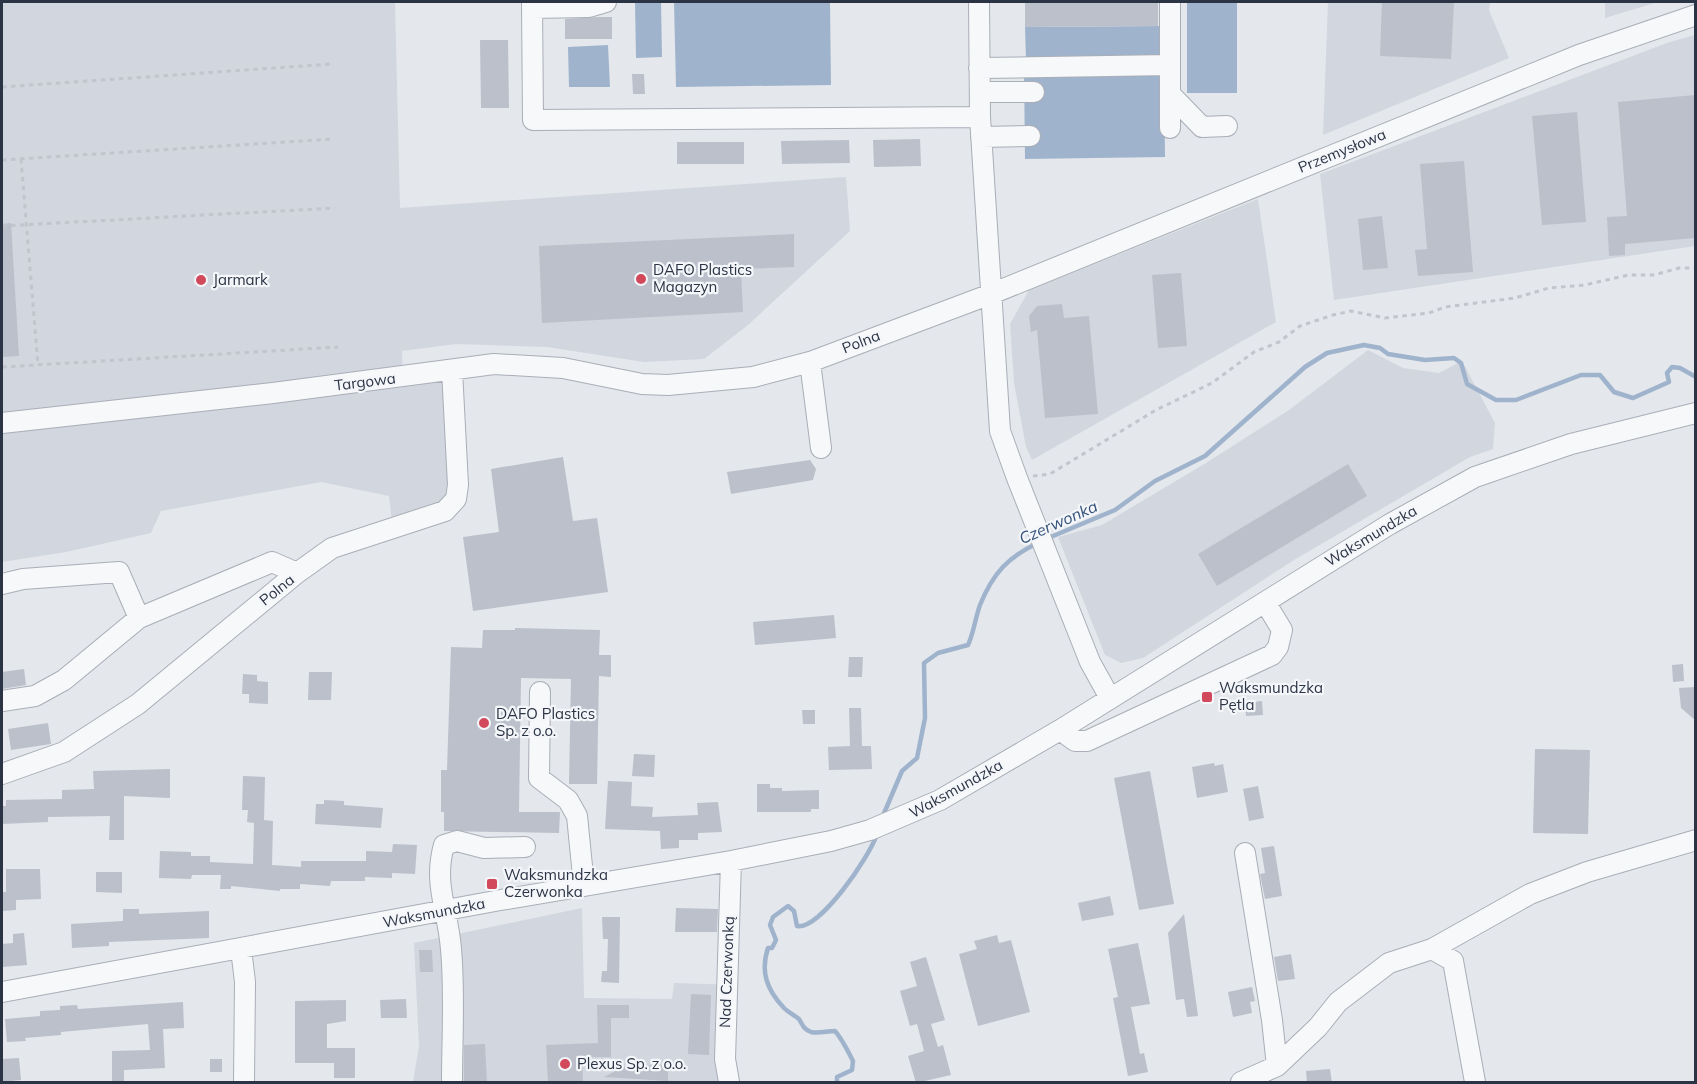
<svg xmlns="http://www.w3.org/2000/svg" width="1697" height="1084" viewBox="0 0 1697 1084" font-family="Mulish,sans-serif">
<style>
.built{fill:#d2d6de}
.water{fill:#9fb4cc}
.lines{fill:none;stroke-linecap:round;stroke-linejoin:round}
.stream{stroke:#9fb4cc;stroke-width:4.5}
.building{fill:#bbc0ca}
.minor-casing{stroke:#a9aeb7;stroke-width:22}
.path{stroke:#c2c5cb;stroke-width:3;stroke-dasharray:4.5 4.5;stroke-linecap:butt}
.minor{stroke:#f7f8fa;stroke-width:20}
.poi-dot{fill:#d1495b;stroke:#f4f6f9;stroke-width:2}
.labels{text-anchor:middle;stroke-width:4.5;stroke-linejoin:round;paint-order:stroke}
.street-label{font-size:15px;fill:#2b3445;stroke:#f4f6f9}
.poi-label{font-size:15px;fill:#2b3445;stroke:#f4f6f9;text-anchor:start}
.water-label{font-size:16px;font-style:italic;fill:#34527a;stroke:#f4f6f9}
</style>
<rect width="100%" height="100%" fill="#e4e7ec"/>
<!-- built -->
<path class="built" d="M2 2H395L400 208 846 177 850 231 748 325 704 359 644 362 547 347 456 344 402 351 403 386 445 378 451 501 392 523 389 496 321 482 161 511 151 533 66 552 2 562Z
M1328 2H1490L1489 10 1509 58 1323 135Z
M1605 2H1658L1605 18Z
M1695 35V246L1334 300 1320 174 1667 43Z
M1258 199 1276 322 1032 460 1026 447 1014 383 1010 324 1029 290Z
M1368 350 1403 368 1439 373 1462 361 1495 423 1493 449 1470 457 1294 560 1143 658 1121 663 1105 655 1058 537 1102 525 1206 463 1289 410Z
M582 908 584 998 672 999 674 983 734 985V1082H413L419 1046 414 943Z"/>
<!-- water -->
<path class="water" d="M635 2H661L662 57 636 58Z
M674 2H830L831 85 676 87Z
M1187 2H1237V93H1187Z
M1164 26 1163 58 1026 60 1025 27Z
M608 45 610 87H569L568 47Z
M1164 70 1165 157 1025 159 1024 71Z"/>
<g class="lines">
<!-- stream -->
<path class="stream" d="M1046 539 1115 510 1155 481 1205 456 1305 367 1327 353 1364 345 1380 348 1388 354 1425 360 1454 358 1461 363 1467 384 1496 400H1516L1581 375H1600L1614 392 1633 398 1669 382 1667 373 1672 367 1680 368 1696 377
M882 818 902 771 917 758 925 718 924 663 938 653 968 645C974 632 975 619 980 605 993 573 1008 557 1038 543
M837 1082V1077L852 1070 853 1061C848 1051 842 1039 835 1031 827 1031 818 1034 811 1032 803 1029 803 1025 799 1019 794 1015 788 1012 784 1008 767 990 760 972 768 948H772L776 940 770 925 773 917 788 906 794 911 797 926C820 930 870 856 877 834"/>
</g>
<!-- building -->
<path class="building" d="M1025 2H1158V26L1025 27Z
M1382 2H1454L1451 59 1380 56Z
M599 17H612V39H565V19Z
M480 40H508L509 108H481Z
M632 74H644L645 94H633Z
M1695 95V238L1625 244V255L1609 256 1607 217 1627 216 1618 102Z
M1577 112 1586 222 1542 225 1532 116Z
M920 139 921 166 874 167 873 140Z
M849 140 850 163 782 164 781 141Z
M677 142H744V164H677Z
M1464 161 1473 272 1418 276 1415 250 1427 249 1420 164Z
M1382 216 1388 268 1363 270 1358 219Z
M11 223 19 356 2 357V224Z
M794 234V267L741 269 743 312 542 323 539 246Z
M1181 273 1187 346 1158 348 1152 275Z
M1062 304 1064 318 1089 316 1098 414 1045 418 1037 330 1031 332 1029 316 1037 306Z
M563 457 573 521 597 518 608 592 473 611 463 537 499 532 491 469Z
M810 460 816 469 813 480 731 494 727 472Z
M1348 464 1367 496 1217 586 1198 554Z
M834 615 836 638 755 645 753 622Z
M515 628 600 630 599 655H611V677L599 676 597 784H569L571 679 521 678 519 812H560L559 833 444 831V812H441V770H447L451 647 482 648 483 630H515Z
M849 657H863L862 677H848Z
M1683 664 1684 681 1673 682 1672 665Z
M24 669 26 685 2 689V672Z
M309 672H332L331 700H308Z
M243 674 257 675V681L268 682V704L249 703V694H242Z
M1695 687V720L1681 708 1679 688Z
M1262 701 1263 715 1246 716 1245 703Z
M849 708H861L862 746H871L872 769 829 770 828 747 850 746Z
M802 710H815V724H803Z
M48 723 51 744 11 750 8 729Z
M1535 749 1590 750 1588 834 1533 833Z
M634 754 655 755 654 777 632 776Z
M1214 763 1215 766 1223 764 1228 792 1197 798 1192 767Z
M170 769V798L124 796V840H109L110 816 48 817V822L2 824V806H6V800L62 799V790L94 789 93 771Z
M1150 771 1174 904 1139 910 1114 778Z
M243 776 265 777 264 820 273 821 272 865 301 867V861H366V851L392 852 393 844 417 845 415 874 392 873V878L365 877V881H331L330 886 300 884V889H280V891L231 886V889H220L221 875H192L191 879 159 878 160 851 191 852V856H210V862L253 864 254 823 247 822 248 810H242Z
M608 781 632 782 631 806 653 807 652 817 698 815 697 803 718 802 722 832 698 833V840H679V848L661 849 660 831 605 829Z
M757 784H770V788H782V791L819 790V809H811V812H757Z
M1258 786 1264 818 1249 821 1243 789Z
M324 800 344 801V805L383 808 381 828 315 824 316 804H324Z
M1274 846 1282 896 1265 899 1260 874 1265 873 1261 848Z
M6 869H40L41 899 16 900V910L2 911V892H6Z
M96 872H122V893L96 892Z
M1110 896 1114 915 1082 921 1078 903Z
M676 908 718 909 717 932H675Z
M123 909H139V914L209 911V938L109 942V946L72 948 71 924 123 921Z
M1184 914 1198 1016 1187 1017 1184 999 1176 1000 1168 933Z
M602 917H620L619 983 601 982 602 971H607L608 939H603Z
M24 933 27 965 2 967V944L13 943V934Z
M997 935 999 943 1011 940 1030 1012 978 1026 959 954 977 949 974 941Z
M1138 943 1150 1004 1131 1007 1140 1054 1144 1053 1148 1072 1128 1076 1113 998 1118 997 1108 949Z
M419 950H432L433 972H420Z
M1291 954 1295 979 1278 981 1274 957Z
M926 957 945 1020 931 1024 938 1047 943 1045 951 1075 916 1083 908 1056 924 1051 917 1024 910 1026 900 991 917 986 910 962Z
M1252 987 1255 1001 1250 1002 1252 1013 1233 1017 1228 992Z
M691 994 711 995 709 1055 688 1054Z
M406 999 407 1018H381L380 1000Z
M346 1000V1021L327 1024V1048H355V1078H334V1063H295V1001Z
M183 1002 184 1028 163 1029 165 1068 124 1070V1083H112V1051L150 1050 148 1024 61 1032V1035L25 1038 26 1041 7 1042 5 1019 40 1016V1011L60 1010V1006L77 1005 78 1009Z
M597 1005H629V1018H611V1057H582L583 1083H548L546 1045 598 1043Z
M485 1044 487 1083H464V1045Z
M19 1058 21 1080 2 1082V1059Z
M210 1059H222V1072H210Z
M629 1064 668 1066V1081L604 1077Z
M1330 1069 1332 1083H1307L1306 1071Z"/>
<g class="lines">
<defs>
<path id="minor" d="M532 2 533 120 980 117
M979 2 980 117 1000 431 1017 478 1090 662 1110 698
M1170 2V128
M532 8 589 7 606 2
M979 68 1170 65
M980 92H1034
M1170 94 1202 127 1227 126
M981 137 1030 136
M810 362 821 448
M2 423 273 393 494 364 563 368 642 384 668 385 753 377 810 362 991 294 1579 55 1696 15
M2 584 23 579 119 572 139 618 272 562 297 573
M540 692 539 778 568 800 577 816 584 886
M2 701 35 696 64 680 139 618
M1060 730 1075 741H1087L1272 655 1278 647 1282 630 1265 602
M2 774 64 752 138 704 297 573 332 548 445 511 456 499 458 485 452 370
M1245 853 1272 1020 1277 1066
M241 949 245 982 244 1082
M1432 949 1530 894 1587 872 1696 840
M2 992 495 901 731 861 831 841 870 830 940 800 1060 730 1390 524 1475 477 1571 444 1696 413
M452 1082C452 1038 455 993 451 949 448 910 433 884 444 845L457 841 484 848 525 847
M729 1082 725 1059 731 861
M1241 1082 1277 1066 1318 1027 1338 1002 1389 963 1432 949 1453 961 1475 1082"/>
</defs>
<!-- minor casing -->
<use href="#minor" class="minor-casing"/>
<!-- path -->
<path class="path" d="M2 87 331 64
M21 159 38 365
M2 160 333 139
M2 226 335 208
M2 367 338 347
M1033 476 1050 474 1156 410 1212 383 1254 352 1279 342 1300 326 1333 315 1351 311 1385 318 1429 313 1445 307 1515 298 1549 288 1585 285 1628 275H1654L1679 268H1696"/>
<!-- minor -->
<use href="#minor" class="minor"/>
</g>
<!-- markers -->
<g class="poi-dot">
<circle cx="641" cy="279" r="6"/>
<circle cx="201" cy="280" r="6"/>
<rect x="1201" y="691" width="12" height="12" rx="3"/>
<circle cx="484" cy="723" r="6"/>
<rect x="486" y="878" width="12" height="12" rx="3"/>
<circle cx="565" cy="1064" r="6"/>
</g>
<g class="labels">
<!-- street labels -->
<g class="street-label">
<text transform="translate(1342 151) rotate(-22)" y="5">Przemysłowa</text>
<text transform="translate(861 342) rotate(-21)" y="5">Polna</text>
<text transform="translate(365 382) rotate(-7)" y="5">Targowa</text>
<text transform="translate(1371 536) rotate(-31)" y="5">Waksmundzka</text>
<text transform="translate(277 590) rotate(-39)" y="5">Polna</text>
<text transform="translate(956 789) rotate(-29)" y="5">Waksmundzka</text>
<text transform="translate(434 913) rotate(-11)" y="5">Waksmundzka</text>
<text transform="translate(727 972) rotate(-88)" y="5">Nad Czerwonką</text>
</g>
<!-- poi labels -->
<g class="poi-label">
<text x="653" y="275">DAFO Plastics<tspan x="653" dy="17">Magazyn</tspan></text>
<text x="213" y="285">Jarmark</text>
<text x="1219" y="693">Waksmundzka<tspan x="1219" dy="17">Pętla</tspan></text>
<text x="496" y="719">DAFO Plastics<tspan x="496" dy="17">Sp. z o.o.</tspan></text>
<text x="504" y="880">Waksmundzka<tspan x="504" dy="17">Czerwonka</tspan></text>
<text x="577" y="1069">Plexus Sp. z o.o.</text>
</g>
<!-- water labels -->
<g class="water-label">
<text transform="translate(1058 522) rotate(-24)" y="6">Czerwonka</text>
</g>
</g>
<!-- border -->
<rect width="1697" height="1084" fill="none" stroke="#2b3445" stroke-width="6"/>
</svg>
